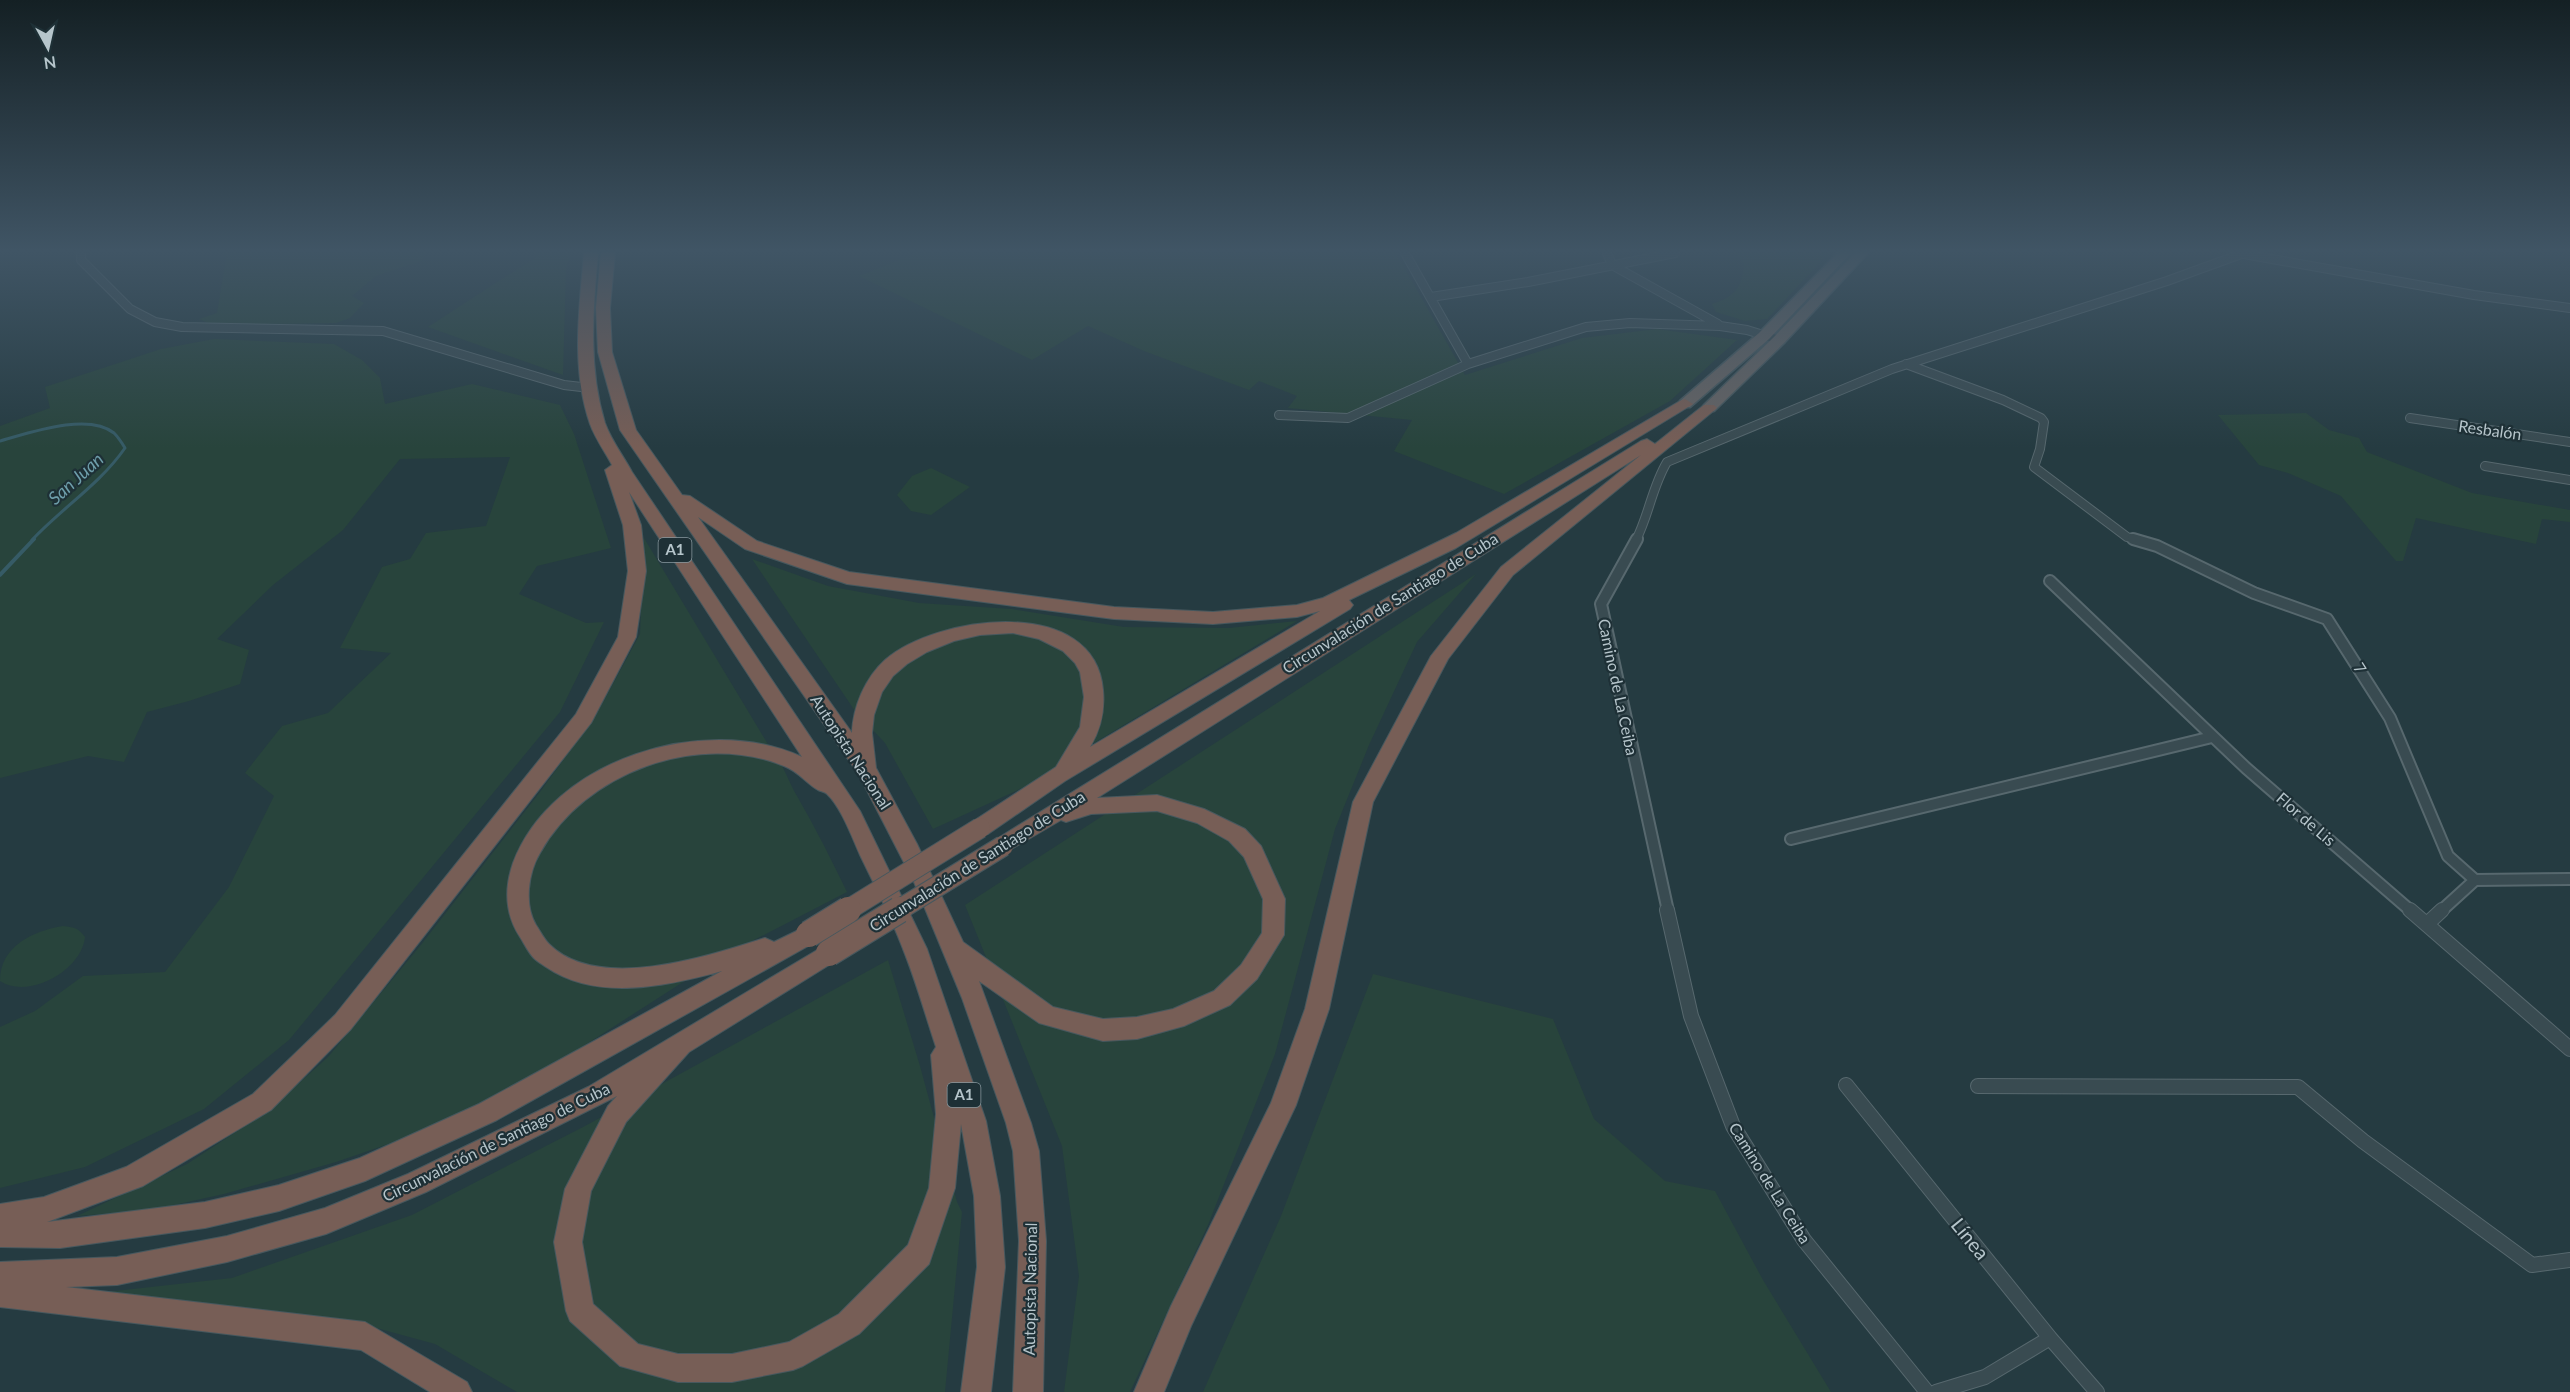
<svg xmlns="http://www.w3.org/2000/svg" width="2570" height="1392" viewBox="0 0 2570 1392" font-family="Lato,sans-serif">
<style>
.green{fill:#28443c}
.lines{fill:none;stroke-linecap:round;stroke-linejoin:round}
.stream-far1{stroke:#365b66;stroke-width:3}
.stream{stroke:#365b66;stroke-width:4}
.minor-far2-casing{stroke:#57686e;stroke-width:10}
.minor-far1-casing{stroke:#57686e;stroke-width:14}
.minor-casing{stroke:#57686e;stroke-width:16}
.trunk-casing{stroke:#47585e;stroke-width:3}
.motorway-casing{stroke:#47585e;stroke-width:2}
.minor-far2{stroke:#394b51;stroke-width:8}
.minor-far1{stroke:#394b51;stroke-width:10}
.minor{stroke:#394b51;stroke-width:14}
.trunk{fill:#676464;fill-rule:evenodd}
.motorway{fill:#775e56;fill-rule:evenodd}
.motorway-bridge-far1-casing{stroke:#47585e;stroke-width:22;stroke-linecap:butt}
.motorway-bridge-casing{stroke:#47585e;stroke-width:28;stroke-linecap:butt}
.motorway-bridge-far1{stroke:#775e56;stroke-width:20}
.motorway-bridge{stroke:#775e56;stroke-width:26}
.labels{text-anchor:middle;stroke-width:4.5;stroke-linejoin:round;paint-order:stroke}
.shield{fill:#1e3036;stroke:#88989e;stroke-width:1.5}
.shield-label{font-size:15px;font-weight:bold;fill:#b6c5cb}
.street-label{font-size:16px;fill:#b6c5cb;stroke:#1e3036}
.water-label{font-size:18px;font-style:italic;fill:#6e9eab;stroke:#1e3036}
.near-street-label{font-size:20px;fill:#b6c5cb;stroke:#1e3036}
</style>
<rect width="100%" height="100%" fill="#253b41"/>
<!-- green -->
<path class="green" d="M222 253H426L422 261 376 276 352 296 364 303 350 318 336 323 213 325 199 319 217 313 226 258Z
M537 253H571L566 268 563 375 428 327 536 257Z
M916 253H1396L1465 375 1582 338 1657 329 1737 340 1670 401 1504 494 1394 451 1412 420 1288 408 1297 396 1259 381 1249 390 1144 351 1088 326 1032 360 859 276Z
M1736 253H1829L1767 319 1745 321 1716 312 1712 304C1736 296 1742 288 1744 263Z
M214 339 334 344 362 360 380 378 385 404 472 384 560 405 574 434 611 548 537 566 519 594 586 623 604 622 560 712 289 1040 204 1109 85 1167 0 1188V1027L35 1011 83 976 165 972 229 887 274 796 245 773 282 726 328 713 391 653 340 648 382 567 410 559 426 533 486 526 510 457 400 459 343 530 273 585 217 639 249 650 240 684 189 701 147 712 124 762 88 756 0 778V426L50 408 45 387 161 349Z
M2306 413 2329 430 2359 438 2367 452 2472 493 2570 510V522L2542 519 2536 544 2416 518 2403 561H2396L2341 496 2288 473 2259 465 2218 415Z
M931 468 970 487 931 515 911 511 897 495 912 476Z
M644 538 772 751C786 769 787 779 797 796 815 827 831 859 847 892L725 955 568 1056 491 1100 415 1135 336 1162 224 1194 151 1210 77 1216 187 1164 268 1111 328 1057 420 946 540 792 596 715 640 634Z
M752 559 828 586 919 603 1012 609 1124 627 1229 628 1297 621 1059 764 1046 777 933 829 885 743 855 711Z
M1476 574 1417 642 1369 745 1335 829 1275 1054 1208 1225 1130 1392H1064L1079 1276 1062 1146 965 905Z
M63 926C73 927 79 928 85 937 82 970 29 1000 0 981 0 946 33 931 63 926Z
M888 960 920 1066 957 1202 962 1212 945 1392H517L435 1344 347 1320 106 1292 232 1278 412 1215 585 1126Z
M1373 974 1553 1019 1594 1119 1665 1181 1715 1191 1763 1280 1831 1392H1203L1281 1216Z"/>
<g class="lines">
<!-- stream-far1 -->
<path class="stream-far1" d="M0 441C29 433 88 412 114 433 118 437 122 443 125 448 100 484 62 508 32 540"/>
<!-- stream -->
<path class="stream" d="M0 575 34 539"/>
<defs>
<path id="minor-far2" d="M81 253V260L130 309 155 322 182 327 383 331 564 385 590 388
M1405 253 1468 364
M1607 253 1612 265 1718 324
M2244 254 2474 295 2570 308
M1431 297 1528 282 1675 253
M1906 364 2003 400 2041 418 2044 422 2040 449 2034 467 2127 537 2138 540
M1279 415 1348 418 1468 364 1586 327 1630 323 1720 326 1747 330 1779 340
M2410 418 2570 442
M2485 466 2570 480
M1636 540C1649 515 1652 487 1667 462L1892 369 2167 281 2244 253"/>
<path id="minor-far1" d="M1637 539 1601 604 1668 911
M2133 539 2157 546 2254 593 2327 619 2390 718 2448 856 2475 880
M2050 581 2246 768 2411 911
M1791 839 2212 737
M2441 911 2475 880 2570 879"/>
<path id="minor" d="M1667 910 1691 1016 1733 1126 1804 1240 1927 1392
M2410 910 2570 1049
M2427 924 2442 910
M1846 1085 2050 1338 2097 1392
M1978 1086 2298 1087 2363 1141 2532 1265 2570 1260
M1936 1392 1985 1377 2050 1338"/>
<path id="trunk" d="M1838 253H1851L1769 339 1690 407H1680L1678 404 1680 401 1759 333Z
M1855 253H1868L1784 343 1714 411H1704L1702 408 1704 405 1774 337Z"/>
<path id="motorway" d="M584 253H598C593 311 588 367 605 423 611 440 624 457 632 472L860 811 927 949 986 1121 1000 1196 1005 1267 991 1392H961L977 1267 974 1196 961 1124 955 1188 929 1264 859 1334 803 1366 793 1370 732 1382H678L620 1366 570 1321 566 1311 554 1242 565 1189 608 1106 617 1096 426 1192 326 1234 227 1262 117 1285 66 1287 365 1322 467 1382 472 1392H430L361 1350 0 1307V1262L117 1257 227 1236 325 1208 408 1174 588 1087 829 943 837 946 841 953 837 960 689 1052 626 1122 591 1191 582 1242 593 1304 638 1344 678 1354H732L789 1342 839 1314 908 1245 929 1188 936 1114 931 1055 936 1047C925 1014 916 981 903 949 891 917 875 886 860 855 852 837 841 807 827 794 824 791 822 792 818 790 806 783 798 771 784 766 698 731 585 772 540 853 528 873 524 905 536 925 540 931 544 939 549 944 598 993 709 956 765 938L774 942 809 925 817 927 820 934 817 941 497 1120 365 1181 279 1211 205 1228 60 1248 0 1247V1204L44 1197 126 1167 253 1094 335 1015 576 714 618 637 628 571 623 525 605 470 612 465C605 452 595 438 590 424 571 369 579 310 584 253ZM629 492 802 757C705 712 552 759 513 863 504 889 505 914 520 937 524 943 527 950 532 956 536 961 542 964 546 967 597 1002 667 986 722 971L479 1104 360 1158 279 1185 205 1202 47 1222 143 1186 271 1110 351 1029 591 723 636 637 646 571 641 525Z
M601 253H615L610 308 612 352 636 430 682 495 690 496 757 541 849 572 1114 607 1213 612 1297 605 1323 598 1456 533 1680 401 1685 399 1693 404 1456 548 1349 600 1353 605 1350 609 1065 781 988 834 980 836 972 834 969 828 972 822 1056 767 1080 727 1084 697 1080 672 1075 663 1063 651 1039 639 1013 633 980 635 954 641 927 652 907 664 893 676 882 692 874 715 872 733 876 768 917 844 963 942 1053 1007 1103 1019 1137 1017 1173 1009 1214 991 1241 965 1262 933 1263 899 1244 857 1229 841 1197 823 1157 811 1091 814 1066 822 1061 820 1003 854 995 852 992 846 995 840 1641 441 1647 439 1655 444 1704 405H1714L1717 408 1513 575 1448 659 1373 802 1329 1009 1296 1105 1191 1326 1164 1392H1134L1171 1306 1271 1103 1305 1009 1353 802 1431 656 1501 567 1641 455 1097 798 1157 795 1204 809 1245 829 1261 846 1285 899 1284 935 1257 979 1230 1005 1184 1026 1137 1039 1103 1041 1039 1023 979 981 1031 1123 1039 1151 1046 1241 1043 1392H1013L1019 1241 1013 1151 1006 1123 962 998 914 882 859 775 620 430 598 352 596 308ZM698 517 745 549 847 584 1114 619 1213 624 1297 617 1320 611 1090 747C1101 729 1105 711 1103 690 1095 594 937 615 885 660 865 678 853 707 852 733Z"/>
</defs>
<!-- minor-far2 casing -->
<use href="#minor-far2" class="minor-far2-casing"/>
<!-- minor-far1 casing -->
<use href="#minor-far1" class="minor-far1-casing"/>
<!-- minor casing -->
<use href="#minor" class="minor-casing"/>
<!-- trunk casing -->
<use href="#trunk" class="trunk-casing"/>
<!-- motorway casing -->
<use href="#motorway" class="motorway-casing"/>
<!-- minor-far2 -->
<use href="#minor-far2" class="minor-far2"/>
<!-- minor-far1 -->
<use href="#minor-far1" class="minor-far1"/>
<!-- minor -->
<use href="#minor" class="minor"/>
<!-- trunk -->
<use href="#trunk" class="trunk"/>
<!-- motorway -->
<use href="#motorway" class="motorway"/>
<defs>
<path id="motorway-bridge-far1" d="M846 911 980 828
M897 911 1003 846"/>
<path id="motorway-bridge" d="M809 934 848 910
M829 953 899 910"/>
</defs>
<!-- motorway-bridge-far1 casing -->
<use href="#motorway-bridge-far1" class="motorway-bridge-far1-casing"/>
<!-- motorway-bridge casing -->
<use href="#motorway-bridge" class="motorway-bridge-casing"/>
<!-- motorway-bridge-far1 -->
<use href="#motorway-bridge-far1" class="motorway-bridge-far1"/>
<!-- motorway-bridge -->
<use href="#motorway-bridge" class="motorway-bridge"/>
</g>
<!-- sky -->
<linearGradient id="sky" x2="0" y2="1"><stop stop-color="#142024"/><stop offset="0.56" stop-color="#405565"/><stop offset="1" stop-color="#405565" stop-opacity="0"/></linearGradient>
<rect width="2570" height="448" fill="url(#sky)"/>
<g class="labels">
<!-- shield labels -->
<g class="shield">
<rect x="658.5" y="538" width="33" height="24" rx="4.5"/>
<rect x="947.5" y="1083" width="33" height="24" rx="4.5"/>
</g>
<g class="shield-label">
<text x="675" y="555">A1</text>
<text x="964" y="1100">A1</text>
</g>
<!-- street labels -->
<g class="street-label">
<text transform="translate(2490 430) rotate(8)" y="6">Resbalón</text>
<text transform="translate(1390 603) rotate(-32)" y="6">Circunvalación de Santiago de Cuba</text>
<text transform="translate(2360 668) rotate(58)" y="6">7</text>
<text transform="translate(1618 687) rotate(78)" y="6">Camino de La Ceiba</text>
<text transform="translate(851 752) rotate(57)" y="6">Autopista Nacional</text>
<text transform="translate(2306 819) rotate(41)" y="6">Flor de Lis</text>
<text transform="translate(977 861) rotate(-32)" y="6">Circunvalación de Santiago de Cuba</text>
<text transform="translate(496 1142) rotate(-26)" y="6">Circunvalación de Santiago de Cuba</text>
<text transform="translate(1770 1183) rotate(58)" y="6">Camino de La Ceiba</text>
<text transform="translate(1030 1289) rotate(-89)" y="6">Autopista Nacional</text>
</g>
<!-- water labels -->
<g class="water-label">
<text transform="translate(76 479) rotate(-42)" y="6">San Juan</text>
</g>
<!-- near-street labels -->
<g class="near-street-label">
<text transform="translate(1970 1239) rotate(51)" y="7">Línea</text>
</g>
</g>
<!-- north arrow -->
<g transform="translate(48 48) rotate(172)" stroke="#1e3036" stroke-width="4.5" paint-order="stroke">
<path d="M0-4.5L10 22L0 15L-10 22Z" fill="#b6c5cb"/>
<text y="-9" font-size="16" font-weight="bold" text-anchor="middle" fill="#b6c5cb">N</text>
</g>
</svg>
